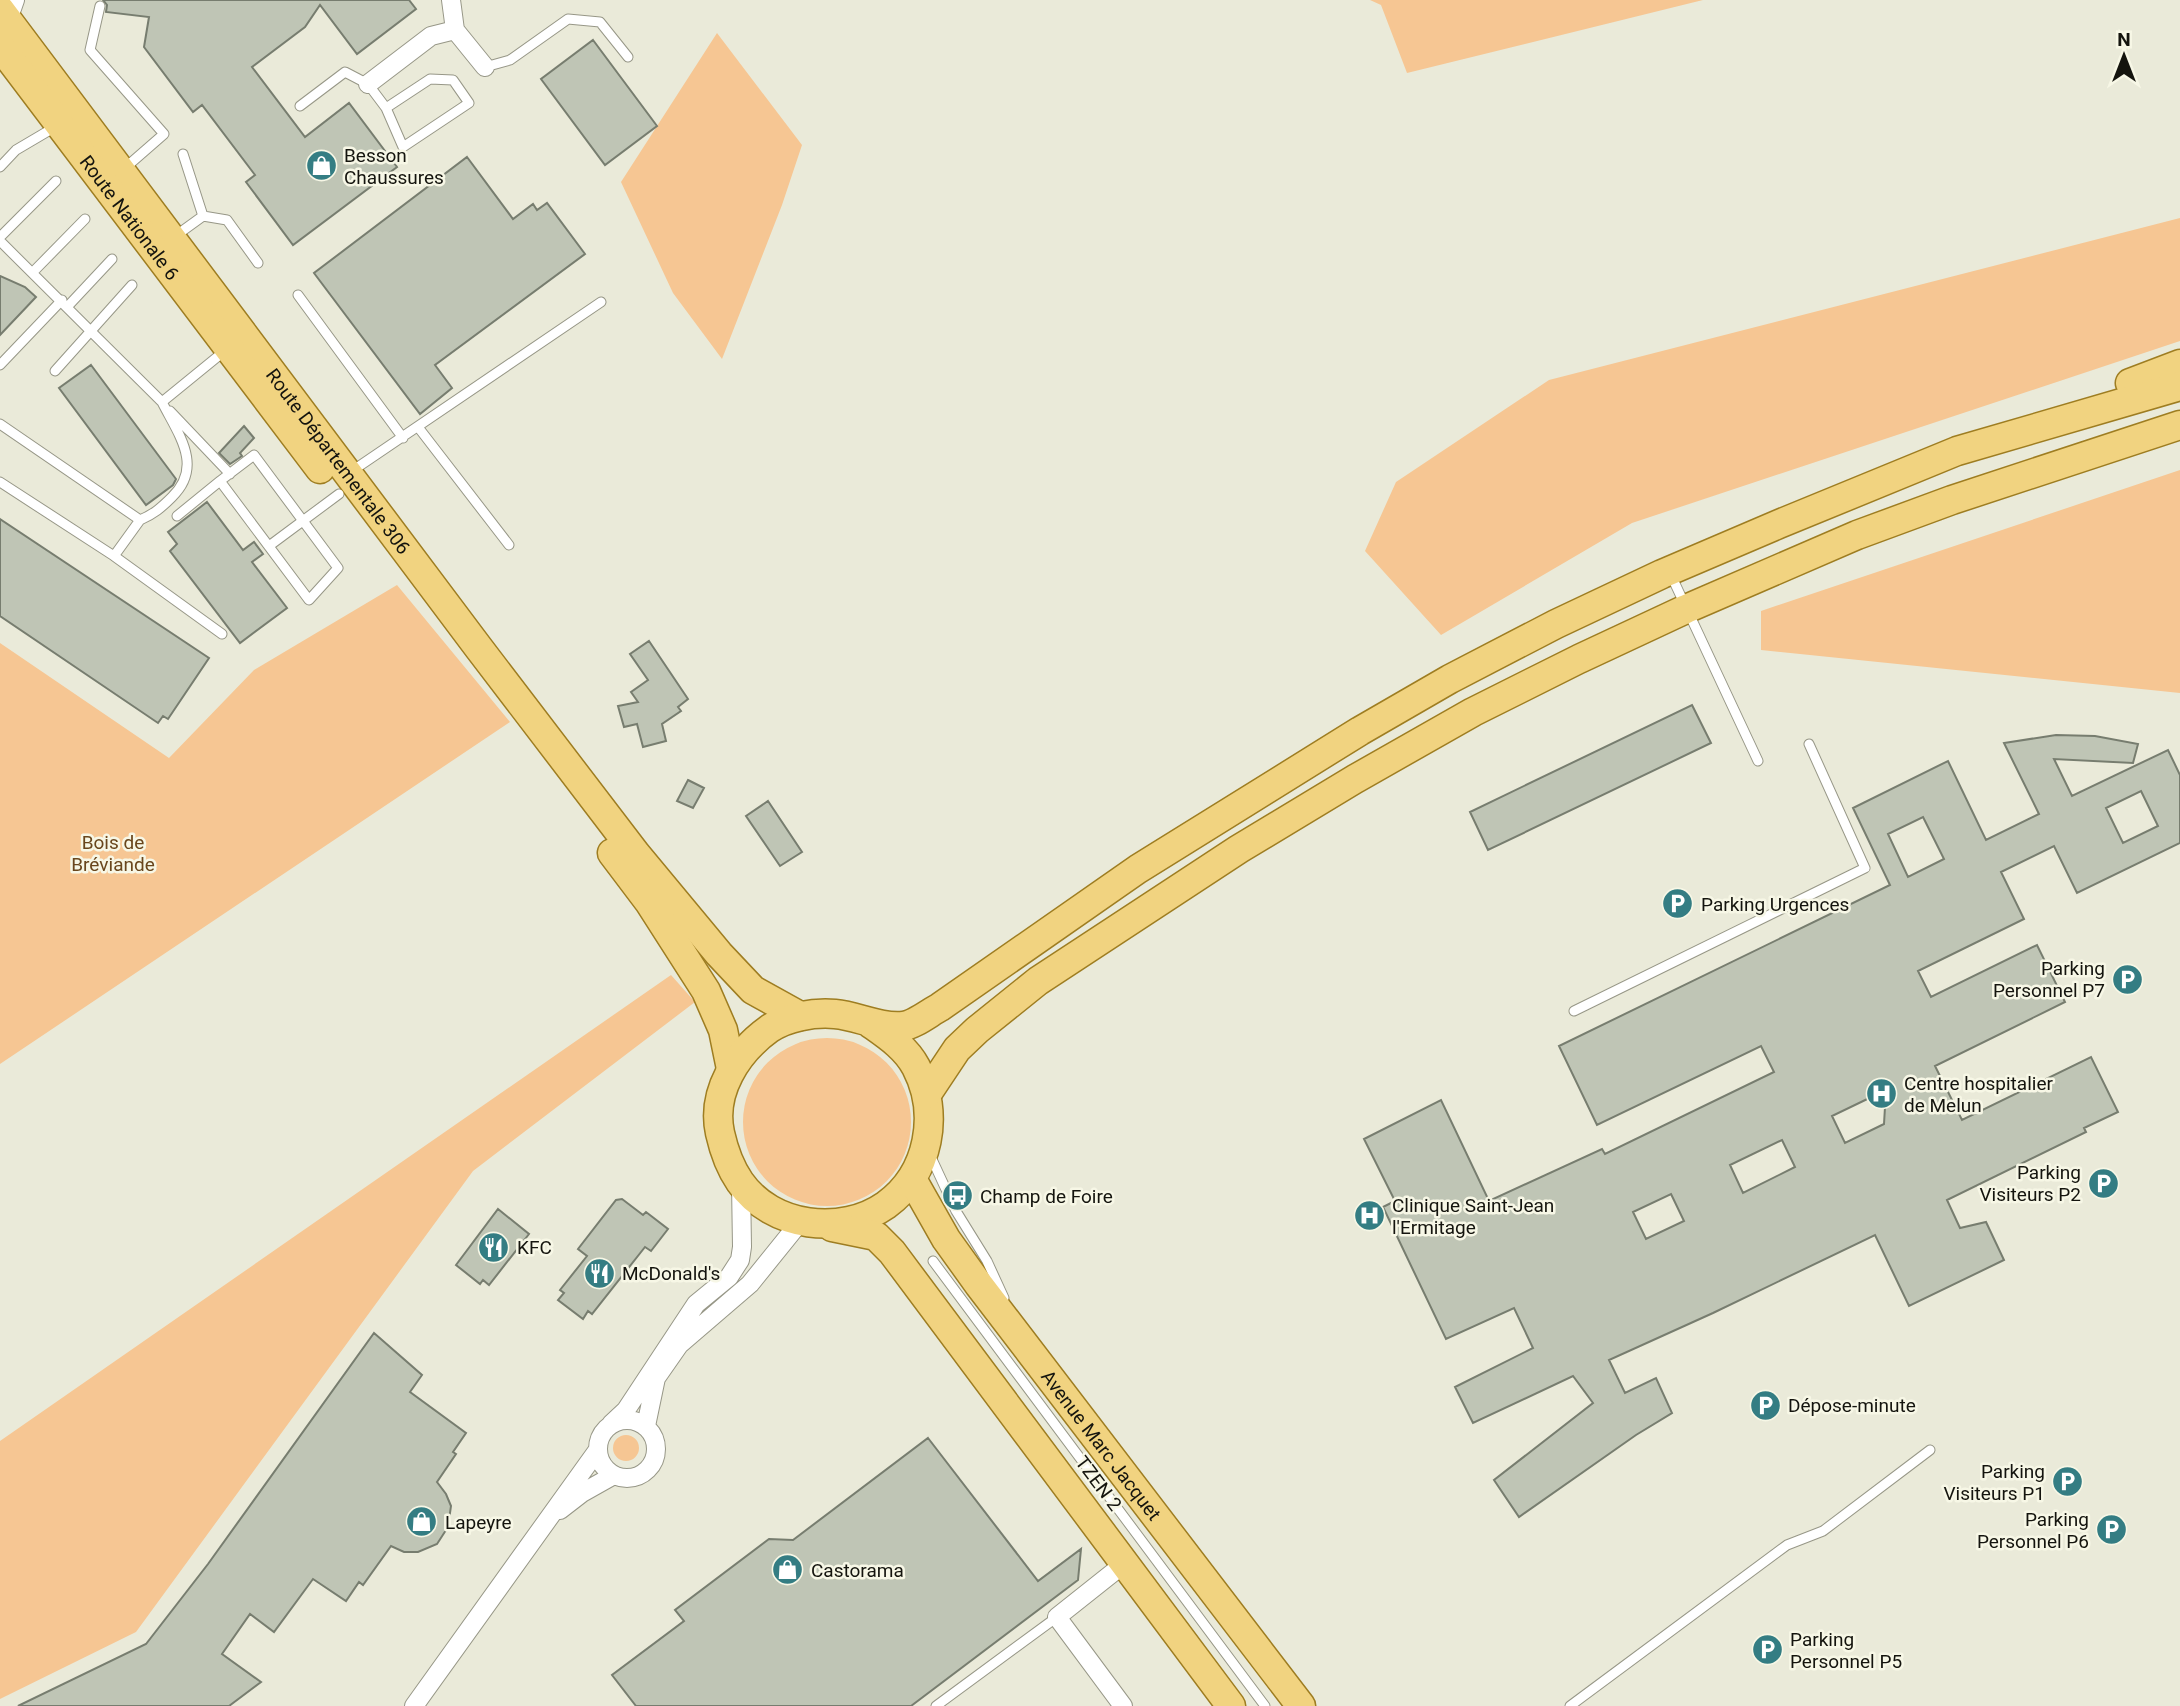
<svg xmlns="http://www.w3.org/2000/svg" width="2180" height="1706" viewBox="0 0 2180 1706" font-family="Roboto,sans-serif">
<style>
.green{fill:#f6c693}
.building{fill:#bfc5b5;stroke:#777d6f;stroke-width:2;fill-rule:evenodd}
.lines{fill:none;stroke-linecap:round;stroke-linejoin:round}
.service-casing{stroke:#979787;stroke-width:11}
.minor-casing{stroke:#979787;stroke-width:20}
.primary-casing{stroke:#9e7d21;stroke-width:31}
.service{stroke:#fff;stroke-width:9}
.minor{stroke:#fff;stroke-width:18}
.primary{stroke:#f1d380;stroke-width:28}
.labels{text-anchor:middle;stroke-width:5;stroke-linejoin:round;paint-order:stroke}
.poi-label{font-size:19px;fill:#14140e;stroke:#f7f7e6;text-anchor:start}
.street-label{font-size:19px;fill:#14140e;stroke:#f7f7e6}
.park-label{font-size:19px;fill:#69461c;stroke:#f7f7e6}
</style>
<rect width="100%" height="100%" fill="#eaead9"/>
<!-- green -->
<path class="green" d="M1370 0H1703L1407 73 1381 5Z
M717 33 802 145 782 205 722 359 673 293 621 182Z
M2180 218V341L1632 523 1441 635 1365 551 1396 482 1549 380Z
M2180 470V693L1761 650V611Z
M397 585 510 722 0 1064V643L169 758 254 670Z
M671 975 695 1002 473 1171 136 1632 0 1699V1441Z
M743 1122a84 84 0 1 1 168 0a84 84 0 1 1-168 0Z
M613 1448a13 13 0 1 1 26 0a13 13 0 1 1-26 0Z"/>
<!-- building -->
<path class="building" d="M103 0H409L416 9 357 54 320 5 305 27 252 67 305 137 349 103 397 167 293 245 246 182 255 175 202 105 193 112 144 47 149 17 106 12 107 5Z
M593 40 657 126 605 165 541 79Z
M467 157 513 219 533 204 537 210 547 203 585 254 435 365 452 388 420 414 314 273Z
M0 276 25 287 36 297 0 335Z
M91 365 176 479 173 485 146 505 59 388Z
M244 426 254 438 240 453 242 456 230 464 219 453Z
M207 502 243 550 254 542 263 554 252 562 287 608 240 643 170 551 177 544 168 532Z
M0 519 209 658 168 719 163 716 158 723 0 616Z
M649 641 688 699 678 707 681 711 662 724 666 741 643 747 637 724 624 727 618 706 638 702 631 692 648 680 630 654Z
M1692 705 1711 743 1488 850 1470 812Z
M2056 735 2095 736 2138 744 2133 763 2054 759 2072 796 2168 750 2180 775V843L2077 893 2054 846 2001 872 2024 919 1918 971 1931 997 2037 945 2065 1002 1935 1066 1962 1120 2091 1057 2118 1112 2084 1128 2086 1132 1947 1200 1960 1228 1986 1222 2004 1260 1909 1306 1875 1235 1713 1313 1609 1360 1625 1393 1656 1378 1672 1413 1636 1435 1519 1517 1494 1480 1593 1403 1573 1376 1473 1423 1455 1387 1533 1348 1514 1308 1446 1339 1383 1207 1395 1201 1364 1139 1441 1100 1489 1201 1602 1149 1605 1154 1774 1072 1761 1046 1597 1125 1559 1046 1890 885 1853 808 1948 761 1986 840 2039 814 2004 743ZM2141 791 2158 826 2123 843 2106 808ZM1923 817 1944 859 1908 877 1888 834ZM1886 1090 1884 1124 1845 1143 1832 1116ZM1782 1140 1795 1167 1743 1193 1730 1165ZM1671 1194 1684 1221 1646 1239 1633 1212Z
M688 780 704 788 693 808 677 801Z
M768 801 802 852 780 866 746 816Z
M622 1199 643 1215 646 1212 668 1229 651 1251 645 1247 592 1314 588 1311 583 1319 558 1300 564 1293 560 1290 587 1256 578 1249 616 1200Z
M498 1209 529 1234 489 1285 483 1280 480 1284 456 1265Z
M374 1333 422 1375 410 1392 466 1433 453 1452 456 1454 437 1482 446 1494 451 1506 448 1527 437 1544 418 1552H404L391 1546 363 1585 359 1582 346 1601 313 1579 274 1632 250 1614 222 1654 261 1682 229 1706H18L146 1644 208 1564Z
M928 1438 1038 1581 1081 1549 1078 1580 911 1706H636L612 1675 684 1621 675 1610 769 1539 793 1540Z"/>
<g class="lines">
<defs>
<path id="service" d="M100 6 90 50 164 134 125 168
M485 67 510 60 568 19 600 22 628 57
M300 106 345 72 368 84 386 108 403 147 469 103 453 80 430 79 386 108
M183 154 203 216
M0 167 16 150 55 127
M0 237 56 181
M174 237 203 216 227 220 258 263
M0 241 162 402 227 349
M33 272 85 219
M298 295 403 438
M68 306 112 259
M0 365 62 300
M55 371 132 285
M170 411 230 474
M0 424 140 520 114 556 0 482
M418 427 509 545
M254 455 338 568 309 600 220 481Z
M352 471 601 302
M177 516 220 481
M140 520C154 514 161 508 172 497 204 466 178 434 162 402
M269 546 339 494
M114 556 222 634
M1670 573 1758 761
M1574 1011 1865 868 1809 744
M930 1155 956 1211 987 1261 1004 1298
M933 1261 1265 1706
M936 1706 1057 1617
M1570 1706 1787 1545 1823 1531 1930 1450"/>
<path id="minor" d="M451 0 455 30
M8 20 15 0
M368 84 431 36 455 30 485 67
M598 1449a29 29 0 1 1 58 0a29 29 0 1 1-58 0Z
M611 1424 626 1410 696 1304 729 1277 740 1260 742 1247 741 1184
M646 1426 656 1378 679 1345 750 1284 800 1222
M560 1510 582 1493 614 1475
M414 1706 597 1451
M1123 1706 1057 1617 1125 1563"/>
<g id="primary">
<path id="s1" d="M0 10 478 647 636 854 719 954 753 990 800 1016"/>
<path id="s2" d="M0 46 320 469"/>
<path d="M2130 383 2180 364"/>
<path d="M612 853 649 902 706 991 723 1030 731 1069"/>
<path d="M871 1024C888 1036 906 1048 916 1067 940 1113 930 1173 886 1205 842 1236 772 1228 740 1182 729 1166 724 1151 720 1133 711 1092 737 1052 769 1029 786 1017 814 1012 835 1014 858 1016 878 1028 903 1026 914 1025 929 1013 940 1007L1138 869 1360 731 1450 679 1556 624 1662 574 1779 524 1957 451 2180 386"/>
<path d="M927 1094 957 1049 977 1030 1038 981 1239 849 1355 779 1473 712 1579 659 1686 609 1857 535 1952 500 2180 425"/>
<path id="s3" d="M912 1179 946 1239 979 1285 1301 1706"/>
<path d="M832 1227 876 1236 892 1252 1231 1706"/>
</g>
</defs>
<!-- service casing -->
<use href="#service" class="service-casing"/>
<!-- minor casing -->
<use href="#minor" class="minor-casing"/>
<!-- primary casing -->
<use href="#primary" class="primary-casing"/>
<!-- service -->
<use href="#service" class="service"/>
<!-- minor -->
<use href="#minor" class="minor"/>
<!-- primary -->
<use href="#primary" class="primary"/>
</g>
<!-- icons -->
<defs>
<symbol id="shop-disc" viewBox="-11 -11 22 22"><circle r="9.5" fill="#347d83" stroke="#f7f7e6"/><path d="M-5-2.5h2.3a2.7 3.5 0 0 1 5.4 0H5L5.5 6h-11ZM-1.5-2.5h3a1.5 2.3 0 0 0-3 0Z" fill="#fff"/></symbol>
<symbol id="parking-disc" viewBox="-11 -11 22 22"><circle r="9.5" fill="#347d83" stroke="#f7f7e6"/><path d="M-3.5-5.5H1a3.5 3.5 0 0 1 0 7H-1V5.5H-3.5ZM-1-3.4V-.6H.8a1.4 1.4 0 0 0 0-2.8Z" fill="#fff"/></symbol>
<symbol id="hospital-disc" viewBox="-11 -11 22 22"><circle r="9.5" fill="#347d83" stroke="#f7f7e6"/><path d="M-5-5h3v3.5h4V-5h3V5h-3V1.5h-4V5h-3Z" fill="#fff"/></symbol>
<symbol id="bus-disc" viewBox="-11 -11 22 22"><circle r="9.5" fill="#347d83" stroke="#f7f7e6"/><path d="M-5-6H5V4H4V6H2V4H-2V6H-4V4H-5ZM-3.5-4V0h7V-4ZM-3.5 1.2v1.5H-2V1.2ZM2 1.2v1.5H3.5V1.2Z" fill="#fff"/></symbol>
<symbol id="restaurant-disc" viewBox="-11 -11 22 22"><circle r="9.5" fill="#347d83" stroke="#f7f7e6"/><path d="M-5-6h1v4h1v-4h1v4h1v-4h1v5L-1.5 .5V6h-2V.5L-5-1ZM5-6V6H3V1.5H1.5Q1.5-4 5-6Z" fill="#fff"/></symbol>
</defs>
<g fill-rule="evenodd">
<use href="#shop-disc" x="304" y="148" width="35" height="35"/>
<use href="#parking-disc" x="1660" y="886" width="35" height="35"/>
<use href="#parking-disc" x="2110" y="962" width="35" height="35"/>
<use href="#hospital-disc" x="1864" y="1076" width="35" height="35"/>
<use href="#parking-disc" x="2086" y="1166" width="35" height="35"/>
<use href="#bus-disc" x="940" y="1178" width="35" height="35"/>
<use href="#hospital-disc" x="1352" y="1198" width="35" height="35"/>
<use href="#restaurant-disc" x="476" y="1230" width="35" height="35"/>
<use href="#restaurant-disc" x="582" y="1256" width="35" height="35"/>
<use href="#parking-disc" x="1748" y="1388" width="35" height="35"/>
<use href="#parking-disc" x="2050" y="1464" width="35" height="35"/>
<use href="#shop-disc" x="404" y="1504" width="35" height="35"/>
<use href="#parking-disc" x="2094" y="1512" width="35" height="35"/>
<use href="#shop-disc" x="770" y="1552" width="35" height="35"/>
<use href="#parking-disc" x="1750" y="1632" width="35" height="35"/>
</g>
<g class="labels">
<!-- poi labels -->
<g class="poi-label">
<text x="344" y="162">Besson<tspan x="344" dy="22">Chaussures</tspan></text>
<text x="1701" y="911">Parking Urgences</text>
<text x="2105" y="975" text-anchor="end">Parking<tspan x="2105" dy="22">Personnel P7</tspan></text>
<text x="1904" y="1090">Centre hospitalier<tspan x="1904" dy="22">de Melun</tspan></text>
<text x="2081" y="1179" text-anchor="end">Parking<tspan x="2081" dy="22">Visiteurs P2</tspan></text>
<text x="980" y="1203">Champ de Foire</text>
<text x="1392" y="1212">Clinique Saint-Jean<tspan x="1392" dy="22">l'Ermitage</tspan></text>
<text x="517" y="1254">KFC</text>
<text x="622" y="1280">McDonald's</text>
<text x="1788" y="1412">Dépose-minute</text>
<text x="2045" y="1478" text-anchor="end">Parking<tspan x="2045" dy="22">Visiteurs P1</tspan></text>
<text x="2089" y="1526" text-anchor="end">Parking<tspan x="2089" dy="22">Personnel P6</tspan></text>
<text x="445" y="1529">Lapeyre</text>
<text x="811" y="1577">Castorama</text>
<text x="1790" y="1646">Parking<tspan x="1790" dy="22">Personnel P5</tspan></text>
</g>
<!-- street labels -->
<g class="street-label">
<text dy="7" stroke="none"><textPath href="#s2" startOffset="215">Route Nationale 6</textPath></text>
<text dy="7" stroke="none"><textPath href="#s1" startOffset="564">Route Départementale 306</textPath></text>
<text dy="7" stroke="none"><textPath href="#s3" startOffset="327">Avenue Marc Jacquet</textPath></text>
<text transform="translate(1099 1483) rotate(53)" y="7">TZEN 2</text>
</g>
<!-- park labels -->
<g class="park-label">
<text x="113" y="849">Bois de<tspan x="113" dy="22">Bréviande</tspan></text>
</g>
</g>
<!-- north arrow -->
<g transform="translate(2124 56)" stroke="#f7f7e6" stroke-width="5" paint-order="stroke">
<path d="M0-5L12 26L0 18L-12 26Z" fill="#14140e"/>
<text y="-10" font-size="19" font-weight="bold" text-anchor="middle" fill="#14140e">N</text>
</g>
</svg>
